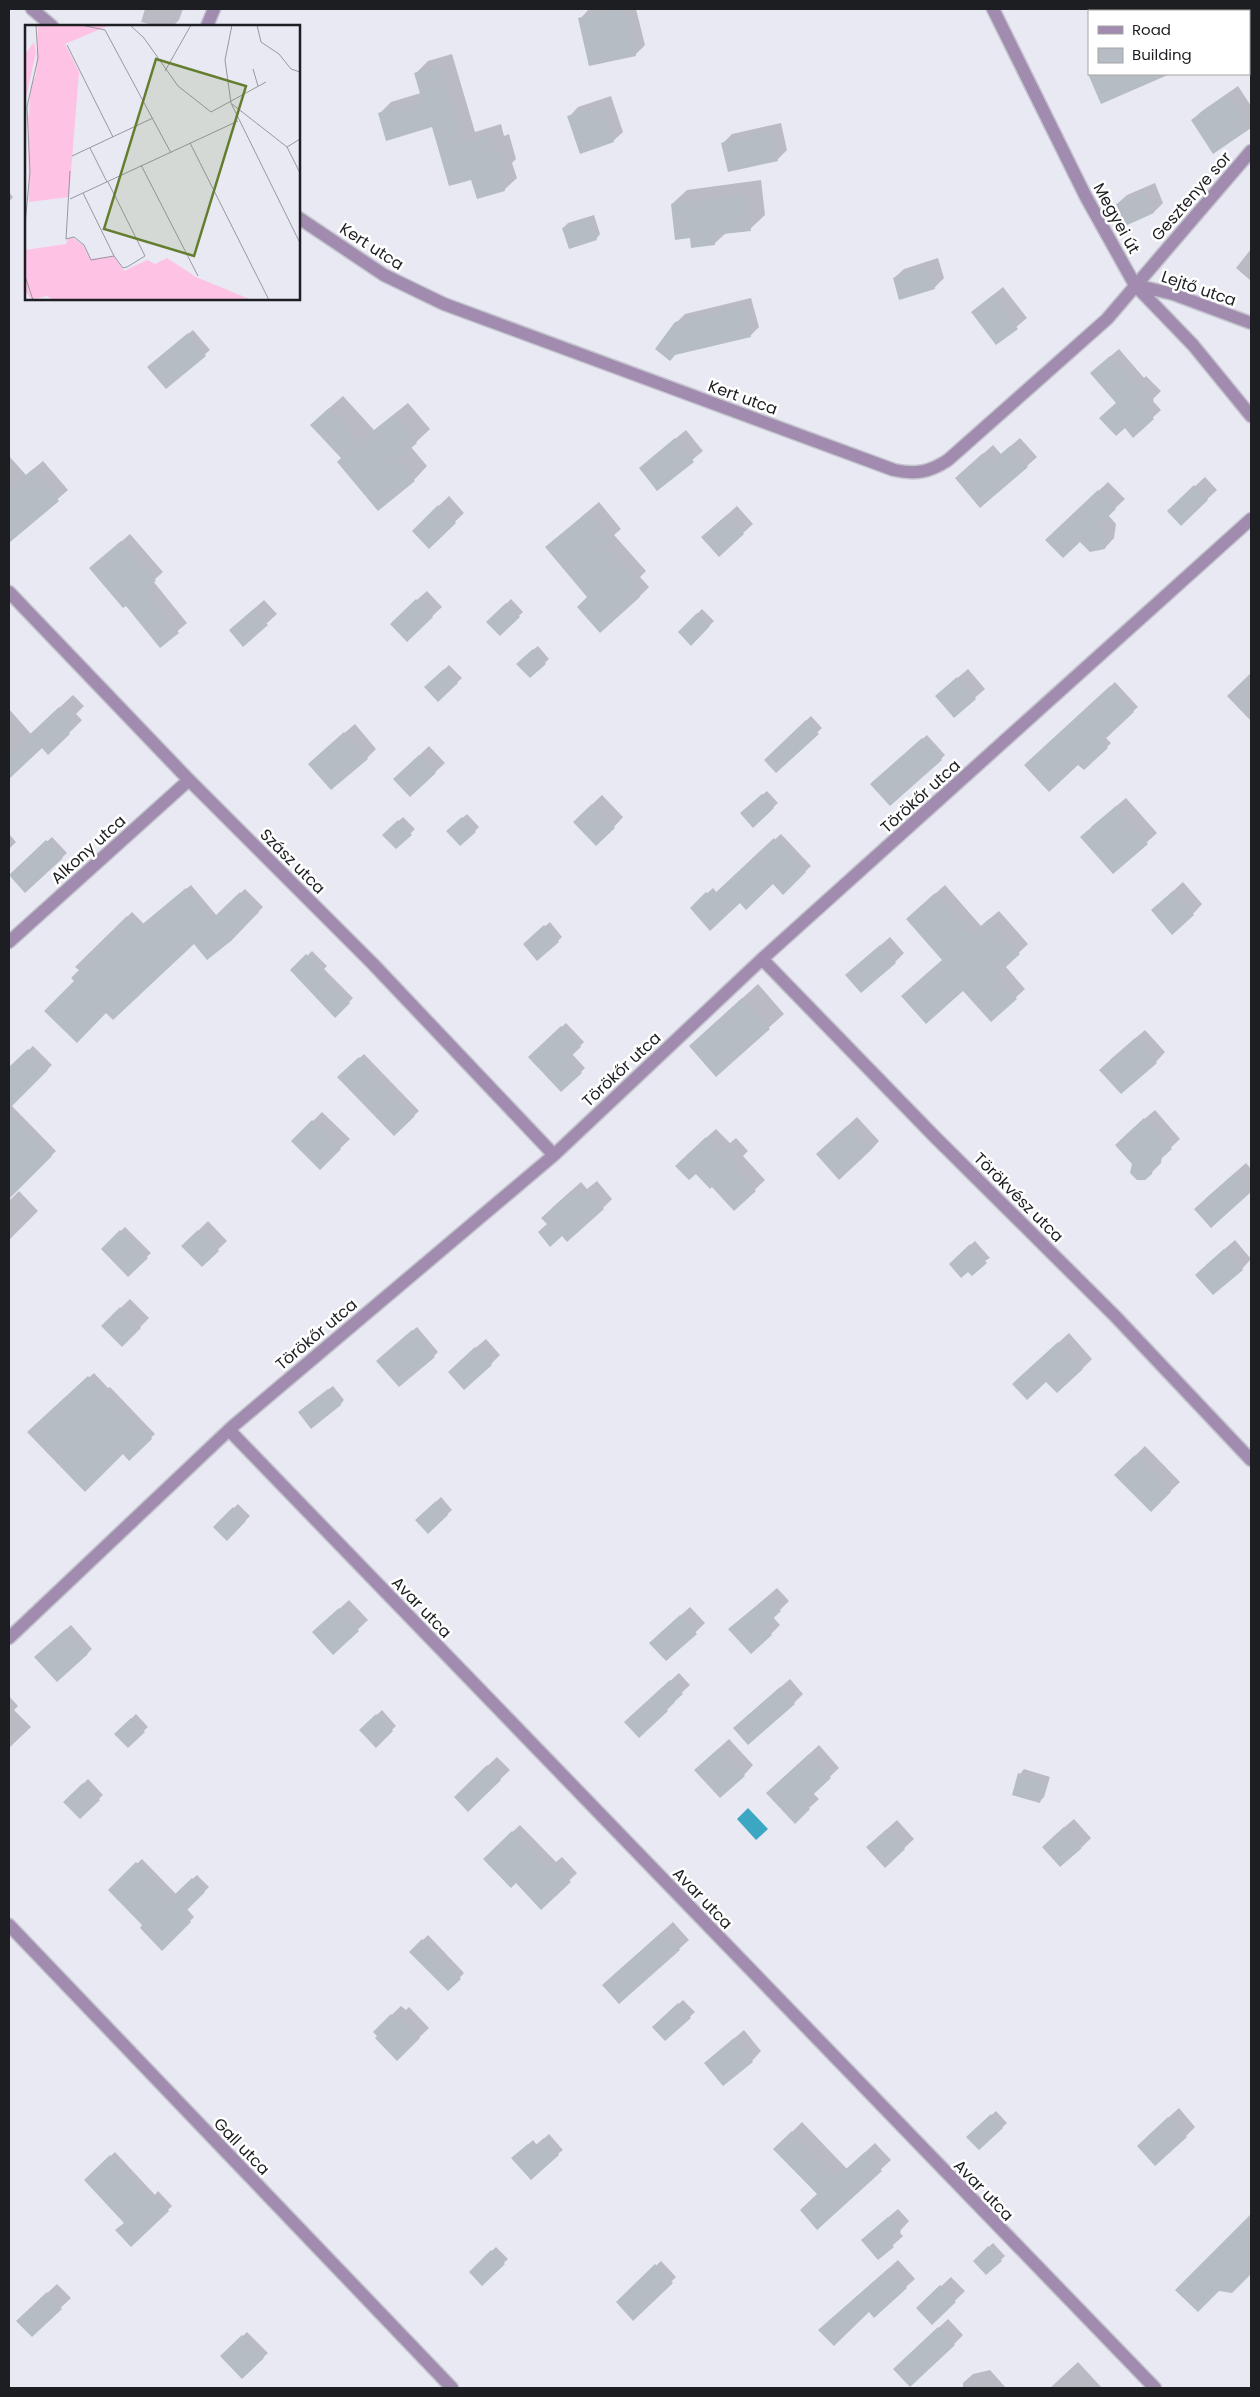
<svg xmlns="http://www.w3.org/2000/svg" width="1260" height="2397" viewBox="0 0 1260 2397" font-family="Poppins,sans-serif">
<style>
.water{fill:#3ba7c3}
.shadow{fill:#0003}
.building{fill:#b5bcc3}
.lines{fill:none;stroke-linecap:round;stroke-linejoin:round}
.minor-casing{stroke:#c3c4cd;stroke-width:15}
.minor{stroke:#a18baf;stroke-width:12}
.labels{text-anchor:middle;stroke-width:5;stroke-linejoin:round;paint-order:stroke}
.street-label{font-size:16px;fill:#1d1e21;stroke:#fff}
.inset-road{fill:none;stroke:#97989f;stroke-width:1}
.view{fill:#657d2f;fill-opacity:0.15;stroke:#657d2f;stroke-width:2.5}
.inset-edge{fill:none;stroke:#1d1e21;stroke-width:2.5}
</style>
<rect width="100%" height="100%" fill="#e8e9f3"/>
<!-- water -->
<path class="water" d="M748 1808 768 1829 756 1840 737 1819Z"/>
<!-- shadow -->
<path class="shadow" d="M145 9H183L179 20 173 26H157L141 22Z
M589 9H636L645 45 635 55 580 19Z
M1108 9H1163L1164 11H1106Z
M452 54 475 132 501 124 504 136 509 134 516 159 512 163 517 178 504 190 472 178 433 125 379 114 391 102 421 93 415 74 428 61Z
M1095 74H1149L1150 76 1091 77Z
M1238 86 1251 106 1250 127 1192 120 1202 111Z
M611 96 623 132 613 141 569 117 578 107Z
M781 123 787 150 777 160 723 143 732 134Z
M761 180 765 215 750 229 726 233 714 244 691 237 672 204 687 190Z
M1155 183 1163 203 1154 212 1117 204 1127 195Z
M9 192 13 197 9 202Z
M594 215 600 234 596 239 563 228 568 223Z
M1251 249V281L1236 268Z
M938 258 944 278 934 288 894 278 904 269Z
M1003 287 1027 318 996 344 972 312Z
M751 298 759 327 750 336 676 323 685 314Z
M193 330 210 350 167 387 153 363Z
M1119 349 1144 378 1146 376 1161 391 1152 400 1161 410 1133 436 1100 365Z
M343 396 374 430 408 403 430 429 411 447 427 466 414 480 343 458 326 411Z
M686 430 703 451 657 489 640 468Z
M1020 438 1037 457 1027 466 956 478 993 445 1001 454Z
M9 456 26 475 43 461 68 490 12 539 9 535Z
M1205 477 1217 490 1181 524 1178 502Z
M1108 482 1125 499 1108 515 1116 524 1114 538 1105 548 1057 530Z
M449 496 464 513 429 547 413 531Z
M599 502 621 529 614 535 646 571 640 577 649 587 639 597H588L546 547Z
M737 506 753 524 719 555 712 528Z
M130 534 163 572 153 581 187 623 160 646 126 604 91 568Z
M427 591 442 607 407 640 401 614Z
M511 599 523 612 500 634 488 622Z
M264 600 277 614 243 645 240 621Z
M702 609 714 621 691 644 679 632Z
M538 646 549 659 530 676 522 659Z
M449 665 462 678 438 700 426 687Z
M968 669 985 689 954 716 947 687Z
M1115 682 1138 707 1105 737 1111 743 1107 747 1078 763 1026 765Z
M73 695 84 706 76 714 82 720 69 733 42 747 9 778V709L31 734Z
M811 716 822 728 776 771 765 760Z
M355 724 376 749 367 758 319 755Z
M927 735 945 755 941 759 876 779Z
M429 746 445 763 411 795 405 769Z
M767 791 778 803 753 826 746 809Z
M602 795 623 817 614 827 584 812Z
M1126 798 1157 833 1113 873 1091 827Z
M467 814 479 827 461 845 448 831Z
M403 817 415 829 396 848 384 835Z
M9 834 16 842 9 849Z
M781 834 811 866 783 893 773 883 740 902 691 908 713 888 717 893Z
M52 837 67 853 26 891 11 875Z
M1183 882 1202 904 1193 914 1162 901Z
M191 885 217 916 245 889 263 907 230 940 194 942 76 981 80 970 77 967 132 912 144 924Z
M945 885 981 926 999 911 1028 944 1005 966 1025 989 991 1020 963 989 944 959 917 910Z
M550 922 562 937 558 941 529 940Z
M890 937 904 953 895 962 857 966Z
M312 951 327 966 324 969 353 998 335 1016 292 971Z
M758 984 784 1014 716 1075 690 1046Z
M566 1023 584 1042 572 1054 585 1068 562 1090 530 1057Z
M1145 1030 1165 1052 1156 1062 1110 1060Z
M33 1046 52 1065 27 1089 9 1069Z
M364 1054 419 1111 394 1134 339 1077Z
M9 1103 56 1151 9 1197Z
M1155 1110 1180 1139 1162 1156 1161 1163 1151 1173 1133 1164 1126 1135Z
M322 1112 350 1139 320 1168 293 1141Z
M857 1117 879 1141 870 1151 827 1145Z
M716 1129 730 1143 736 1138 748 1151 743 1156 765 1180 734 1209 686 1156Z
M1246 1163 1251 1169V1190L1211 1226 1205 1199Z
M597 1181 612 1199 603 1208 548 1224 552 1208 581 1182 587 1189Z
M19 1191 38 1211 9 1240V1201Z
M208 1221 227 1241 202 1265 183 1246Z
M125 1227 151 1253 128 1275 103 1249Z
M1235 1240 1251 1259 1242 1269 1206 1265Z
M975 1241 990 1258 968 1271 955 1259Z
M130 1299 149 1318 122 1346 102 1326Z
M417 1327 438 1352 434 1356H382Z
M1069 1333 1092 1359 1083 1368 1057 1391 1046 1380 1023 1375Z
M486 1339 500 1355 491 1364 459 1362Z
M94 1373 108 1388 110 1387 155 1434 129 1459 123 1453 56 1408Z
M333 1386 344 1400 340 1405 304 1408Z
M1145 1446 1180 1482 1151 1510 1116 1475Z
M441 1497 452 1510 428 1532 417 1520Z
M238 1504 250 1516 227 1539 215 1527Z
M777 1588 789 1601 773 1617 780 1625 771 1634 730 1629Z
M349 1600 368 1620 333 1653 324 1623Z
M690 1607 705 1623 667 1660 661 1633Z
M71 1625 92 1649 88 1653 40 1652Z
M679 1673 690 1685 674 1700 675 1702 667 1710 634 1714Z
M790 1679 803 1694 794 1703 745 1718Z
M9 1696 18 1706 14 1710 31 1727 9 1748Z
M382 1710 396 1726 376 1746 361 1730Z
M136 1714 148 1727 128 1746 116 1734Z
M729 1739 753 1765 744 1775 705 1761Z
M819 1745 839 1768 813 1793 819 1799 809 1808 778 1783Z
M497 1757 510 1770 468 1810 455 1797Z
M1024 1769 1050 1777 1044 1797 1039 1802 1020 1774Z
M88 1779 103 1795 80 1817 65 1802Z
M1074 1819 1091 1838 1082 1847 1053 1837Z
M897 1820 914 1839 885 1866 877 1838Z
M520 1825 556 1862 562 1857 577 1873 541 1908 516 1882 484 1859Z
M142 1859 176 1894 197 1875 209 1887 187 1909 194 1917 162 1949 144 1925 109 1890Z
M673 1922 689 1940 679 1949 603 1985Z
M428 1935 464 1973 448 1990 411 1952Z
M683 2000 695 2012 665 2040 654 2027Z
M401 2006 406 2010 409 2007 429 2028 397 2059 374 2032Z
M744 2030 761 2051 752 2061 706 2063Z
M1179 2108 1195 2127 1186 2136H1148Z
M996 2111 1007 2123 979 2149 968 2137Z
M802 2122 847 2169 875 2143 891 2160 817 2228 819 2194 775 2149Z
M549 2134 563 2150 558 2154H517L533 2140 537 2145Z
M115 2152 155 2195 158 2191 172 2206 131 2245 125 2222 86 2180Z
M898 2209 909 2221 899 2232 903 2236 879 2258 872 2231Z
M1251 2216V2272L1231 2292 1219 2290H1177Z
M993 2243 1005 2256 986 2274 974 2261Z
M496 2247 508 2259 482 2284 470 2272Z
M898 2260 915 2279 906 2287 869 2310 828 2322Z
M661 2261 676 2277 633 2319 618 2302Z
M951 2277 965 2291 932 2323 918 2308Z
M57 2284 71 2298 32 2335 28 2311Z
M948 2319 963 2335 954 2344 904 2360Z
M247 2332 268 2353 242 2377 222 2356Z
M1078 2362 1102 2388H1050Z
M990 2370 1006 2388H963V2383L973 2374Z"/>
<!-- building -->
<path class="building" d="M619 9H625L636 56 589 66 578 18Z
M440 66 463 143 489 135 492 147 497 146 505 172 500 174 505 191 477 199 471 180 449 186 432 127 386 141 378 113 422 100 414 73Z
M1088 74H1170L1101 104Z
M1227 95 1251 128 1213 154 1191 120Z
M602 105 614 142 580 154 567 116Z
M771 131 778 161 728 172 721 143Z
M1145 192 1154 213 1125 226 1116 204Z
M747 194 751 231 714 235 715 245 691 248 690 238 675 240 671 204Z
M590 219 597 240 569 249 562 228Z
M928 267 935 289 899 300 893 278Z
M993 295 1018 329 996 345 971 312Z
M743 306 751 337 675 355 670 361 655 349 675 322Z
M188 333 206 356 166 389 147 367Z
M1110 356 1135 385 1137 383 1154 400 1144 409 1154 419 1133 438 1125 428 1116 436 1099 418 1116 403 1090 373Z
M329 408 360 443 394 415 417 443 397 460 415 481 378 511 337 462 341 458 310 425Z
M675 438 694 462 657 491 639 468Z
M1010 446 1028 467 980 508 955 478 983 453 991 463Z
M33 469 59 501 9 543V490Z
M1194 485 1208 500 1181 526 1167 511Z
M1098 490 1116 509 1099 525 1107 534 1105 549 1090 552 1080 542 1063 558 1045 540Z
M438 505 456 523 429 549 412 531Z
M589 511 612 539 605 545 637 581 631 587 640 597 600 633 577 607 587 597 545 547Z
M727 515 744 534 719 557 701 537Z
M121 541 156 581 145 590 179 633 160 648 126 606 123 608 89 568Z
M416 599 433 617 407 642 390 624Z
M506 603 520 617 500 636 486 622Z
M254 609 268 625 243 647 229 630Z
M697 613 710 626 691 646 678 632Z
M533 649 546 664 530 678 516 664Z
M444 669 458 683 438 702 424 687Z
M1251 673V721L1227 696Z
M957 677 976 699 954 718 935 696Z
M1110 686 1134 712 1102 742 1108 748 1084 770 1078 765 1049 792 1024 765Z
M59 707 72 720 64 728 70 734 48 755 42 748 9 779V754Z
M806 720 819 734 776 773 764 760Z
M344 732 368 759 331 790 308 764Z
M922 738 942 760 890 806 870 784Z
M419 755 436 773 410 797 393 779Z
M762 794 774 808 753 828 740 813Z
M592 804 615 828 596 846 573 822Z
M1116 806 1148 844 1113 874 1080 837Z
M462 817 476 832 460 846 446 831Z
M398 820 412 835 396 849 382 835Z
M774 838 806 872 783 895 773 884 746 910 740 903 710 931 690 908 706 892 711 897Z
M46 840 63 858 25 893 9 875Z
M186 888 212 919 240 892 259 912 231 941 207 960 194 944 113 1020 106 1013 77 1043 44 1011 74 981 71 978 79 970 75 967 127 916 139 927Z
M1173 891 1194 915 1172 935 1151 910Z
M935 893 972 934 989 919 1020 954 996 976 1017 999 991 1022 963 991 926 1024 901 996 942 960 906 919Z
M544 925 559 942 537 961 523 944Z
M880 945 896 963 861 993 845 975Z
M306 954 323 971 321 974 350 1003 335 1018 290 970Z
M742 998 770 1029 716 1077 689 1046Z
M561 1026 581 1047 568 1059 582 1073 561 1092 528 1057Z
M1135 1038 1157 1063 1121 1094 1099 1070Z
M28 1049 48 1070 9 1109V1067Z
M359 1057 415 1116 394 1136 337 1077Z
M9 1112 52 1156 9 1199Z
M1144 1118 1172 1149 1153 1166 1152 1174 1145 1180H1137L1130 1173 1132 1164 1115 1145Z
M312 1120 341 1149 320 1170 291 1141Z
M847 1126 870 1151 839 1180 816 1154Z
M706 1137 719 1152 725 1146 739 1161 734 1167 756 1191 734 1211 712 1187 710 1189 696 1174 689 1180 675 1166Z
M1236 1172 1251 1192 1211 1228 1194 1209Z
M586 1190 604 1209 567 1242 562 1236 550 1247 538 1232 547 1224 541 1218 571 1191 577 1198Z
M120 1230 148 1258 128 1277 101 1249Z
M198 1230 219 1251 202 1267 181 1246Z
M970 1244 987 1263 972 1276 968 1272 961 1278 949 1264Z
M1224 1249 1243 1270 1213 1295 1195 1275Z
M120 1307 141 1328 122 1347 101 1326Z
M412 1330 435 1357 399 1387 376 1361Z
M1058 1342 1083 1369 1057 1393 1046 1382 1027 1400 1012 1384Z
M475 1347 492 1365 464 1390 448 1372Z
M88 1376 103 1392 105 1390 152 1439 129 1461 123 1454 85 1492 27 1432Z
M328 1389 341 1405 311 1429 298 1412Z
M1135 1455 1171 1492 1151 1512 1114 1475Z
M436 1501 448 1515 428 1534 415 1520Z
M233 1507 246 1521 227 1541 213 1527Z
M767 1597 781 1611 764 1627 772 1635 751 1654 728 1629Z
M339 1608 359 1631 333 1655 312 1632Z
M680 1615 697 1634 666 1661 649 1643Z
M66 1629 88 1654 57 1682 34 1657Z
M670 1680 683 1694 666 1709 668 1711 639 1738 624 1722Z
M780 1687 795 1704 748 1745 733 1728Z
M376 1714 393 1731 376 1748 359 1730Z
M131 1718 145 1732 128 1748 114 1734Z
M719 1748 745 1776 720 1798 694 1770Z
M809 1754 831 1778 804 1803 810 1809 795 1824 766 1793Z
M487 1765 501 1780 468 1812 454 1797Z
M1018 1773 1046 1782 1040 1803 1012 1795Z
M83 1783 100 1800 80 1819 63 1802Z
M1064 1827 1082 1848 1060 1867 1042 1847Z
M887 1829 905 1849 885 1868 866 1847Z
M512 1831 548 1868 553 1863 571 1882 541 1910 516 1883 511 1888 483 1859Z
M136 1862 171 1898 192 1878 205 1892 183 1914 191 1922 162 1951 140 1928 142 1925 108 1890Z
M663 1931 680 1950 619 2004 602 1985Z
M422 1939 461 1979 448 1991 409 1952Z
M678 2003 691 2018 665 2041 652 2027Z
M391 2014 395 2019 399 2016 420 2038 397 2061 375 2038 377 2036 373 2032Z
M734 2038 753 2062 723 2086 704 2063Z
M991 2114 1003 2128 979 2150 966 2137Z
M1168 2117 1187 2137 1155 2166 1137 2146Z
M792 2131 837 2177 865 2152 882 2171 817 2230 800 2210 817 2194 773 2149Z
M544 2138 559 2155 531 2180 511 2158 528 2144 532 2148Z
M110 2155 150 2198 153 2195 169 2211 131 2247 115 2230 124 2223 84 2180Z
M1251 2214V2274L1232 2293 1219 2291 1198 2312 1175 2290Z
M888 2217 901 2232 890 2242 894 2247 878 2260 861 2240Z
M988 2246 1002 2261 986 2275 973 2261Z
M491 2250 505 2264 482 2286 469 2272Z
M655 2264 673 2283 633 2321 616 2302Z
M889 2268 907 2288 874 2318 869 2312 834 2346 818 2330Z
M940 2285 956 2302 932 2325 916 2308Z
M47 2292 62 2309 32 2337 16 2321Z
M938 2327 955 2345 910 2387 893 2369Z
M242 2335 264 2358 242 2379 220 2356Z"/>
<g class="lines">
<defs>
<path id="minor" d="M32 9 52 26
M993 9 1086 197 1135 285 1193 345 1251 416
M207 26 214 9
M299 218 384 275 444 304 894 470C915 475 930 472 948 460L1107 319 1251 151
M1135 285 1173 294 1251 323
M9 592 189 780 373 964 554 1155
M9 942 189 780
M762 959 934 1136 1115 1316 1251 1460
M229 1430 1155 2388
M9 1638 232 1427 554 1155 762 959 1251 519
M9 1925 452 2388"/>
</defs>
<!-- minor casing -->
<use href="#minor" class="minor-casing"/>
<!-- minor -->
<use href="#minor" class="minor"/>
</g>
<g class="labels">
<!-- street labels -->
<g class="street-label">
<text transform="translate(1191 196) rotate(-49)" y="6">Gesztenye sor</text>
<text transform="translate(1117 218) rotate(61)" y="6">Megyei út</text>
<text transform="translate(372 246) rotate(33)" y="6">Kert utca</text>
<text transform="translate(1199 288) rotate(19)" y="6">Lejtő utca</text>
<text transform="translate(743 397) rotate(20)" y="6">Kert utca</text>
<text transform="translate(920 796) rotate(-42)" y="6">Törökőr utca</text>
<text transform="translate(88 849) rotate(-42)" y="6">Alkony utca</text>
<text transform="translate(293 861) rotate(45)" y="6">Szász utca</text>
<text transform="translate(621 1069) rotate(-43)" y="6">Törökőr utca</text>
<text transform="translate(1019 1197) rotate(45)" y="6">Törökvész utca</text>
<text transform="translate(316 1334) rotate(-40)" y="6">Törökőr utca</text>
<text transform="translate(422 1607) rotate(46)" y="6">Avar utca</text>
<text transform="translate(703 1898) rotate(46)" y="6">Avar utca</text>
<text transform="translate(242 2146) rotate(46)" y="6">Gall utca</text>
<text transform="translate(984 2190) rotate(46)" y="6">Avar utca</text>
</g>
</g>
<!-- overview -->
<g transform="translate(25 25)">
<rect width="275" height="275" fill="#e8e9f3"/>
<path d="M13 0H85L40 19 54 47 44 172 4 177 3 98 6 61 11 50ZM9 17 11 27 0 78V29ZM48 213 58 220 65 234 89 231 99 246 122 235 130 239 142 233 171 252 227 275H28L22 271 7 275 0 266V225L41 219 43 214Z" fill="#fec3e4"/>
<path class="inset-road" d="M56 0 80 5 146 128M105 0 119 13 153 61 186 87 241 57M207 0 200 35 206 78 275 218M232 0 236 17 254 29 266 44 275 47M42 20 88 112M228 44 233 61M140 46 166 0M207 79 262 122 275 114M165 118 244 275M262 122 275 148M65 123 82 157M47 131 128 93M116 140 173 251M45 146 41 214 49 212 59 220 66 235 89 231M58 168 89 231 98 243 102 242 120 231 83 157M45 174 213 96M0 199 5 147 2 82 13 33 11 0M0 251 8 275"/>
<path class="view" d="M131 34 221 61 169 231 79 204Z"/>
<rect width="275" height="275" class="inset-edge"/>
</g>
<!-- border -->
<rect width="1260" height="2397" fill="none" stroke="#1d1e21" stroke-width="20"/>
<!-- legend -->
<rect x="1088" y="10" width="162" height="65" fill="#ffffff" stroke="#a5a5a6"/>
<rect x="1098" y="26" width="25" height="8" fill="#a18baf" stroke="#a5a5a6"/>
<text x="1132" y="35" font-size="15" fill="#1d1e21">Road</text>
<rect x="1098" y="48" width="25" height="15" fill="#b5bcc3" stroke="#a5a5a6"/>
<text x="1132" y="60" font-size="15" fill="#1d1e21">Building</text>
</svg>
